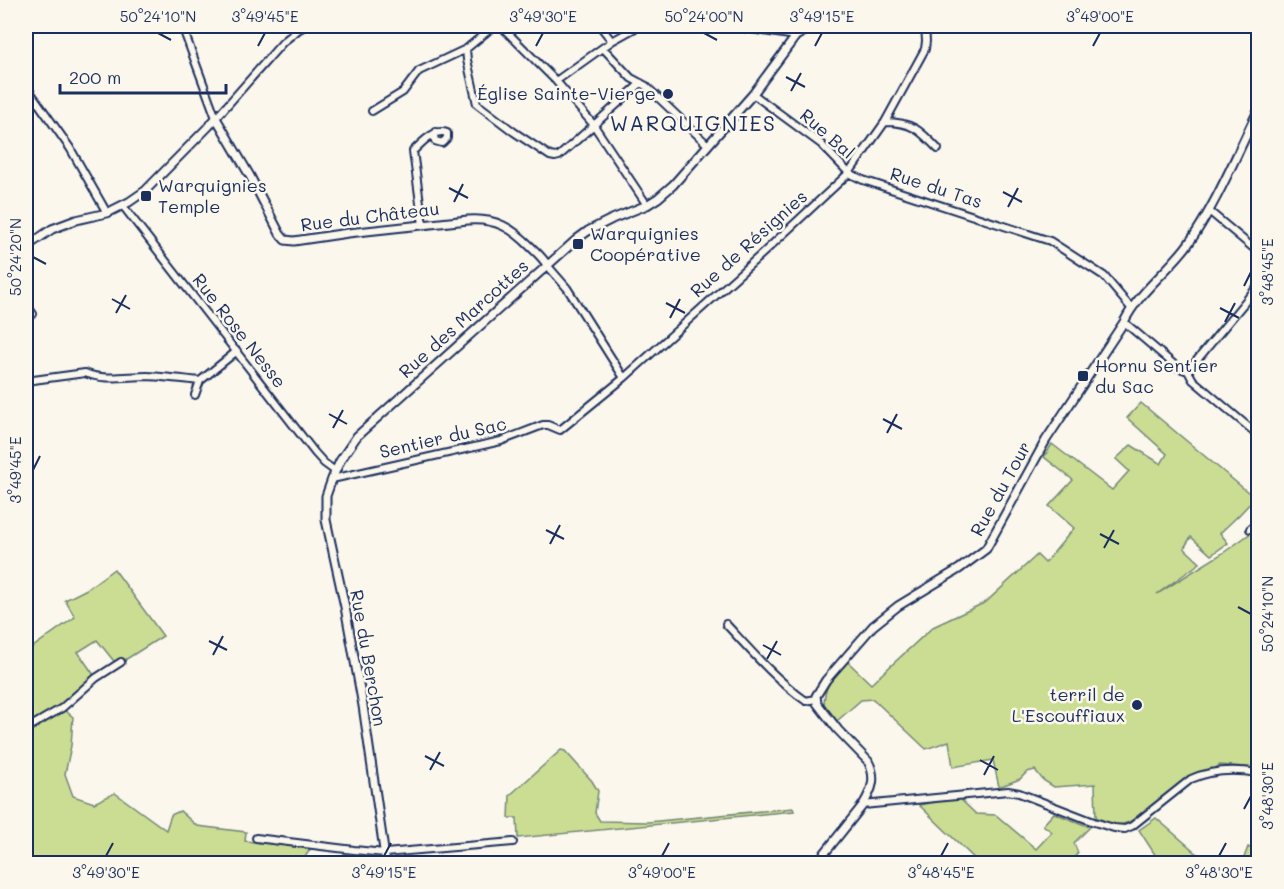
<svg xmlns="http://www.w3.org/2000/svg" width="1284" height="889" viewBox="0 0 1284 889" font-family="Mali,sans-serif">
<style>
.green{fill:#cbdd92;stroke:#738678;stroke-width:1.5}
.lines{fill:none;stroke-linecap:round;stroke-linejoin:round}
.minor-casing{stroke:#1b2f5e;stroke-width:10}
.tertiary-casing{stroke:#1b2f5e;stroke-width:11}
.minor{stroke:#fbf7ec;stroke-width:6}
.tertiary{stroke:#fbf7ec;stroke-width:7}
.ticks{fill:none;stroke:#1b2f5e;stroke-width:2}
.poi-dot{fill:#1b2f5e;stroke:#fbf7ec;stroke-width:2}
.labels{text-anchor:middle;stroke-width:5;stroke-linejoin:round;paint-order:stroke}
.poi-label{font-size:18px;fill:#1b2f5e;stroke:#fbf7ec;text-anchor:start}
.street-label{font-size:18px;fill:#1b2f5e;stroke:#fbf7ec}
.quarter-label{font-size:21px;letter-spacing:1.5px;fill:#1b2f5e;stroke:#fbf7ec}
.neatline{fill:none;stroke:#1b2f5e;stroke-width:2}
.ticks-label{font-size:15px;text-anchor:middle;fill:#1b2f5e}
</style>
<rect width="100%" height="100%" fill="#fbf7ec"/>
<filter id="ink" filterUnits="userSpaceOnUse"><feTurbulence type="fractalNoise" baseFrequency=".0167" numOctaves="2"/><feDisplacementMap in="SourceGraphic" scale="12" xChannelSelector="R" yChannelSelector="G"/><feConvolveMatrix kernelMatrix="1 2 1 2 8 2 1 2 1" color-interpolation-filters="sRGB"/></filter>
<g filter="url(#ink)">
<!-- green -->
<path class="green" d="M1141 403 1255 498 1239 515 1220 533 1228 543 1211 555 1191 537 1184 548 1200 563 1157 594 1223 553 1258 528V768L1220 765 1214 769 1198 772 1188 777 1133 820C1117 829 1111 824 1096 817L1095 784 1054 787 1043 780 1035 770 1027 772 1020 779 999 787 993 760 953 767 949 741 926 749 873 699 861 700 837 721 824 705C824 683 834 678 848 662L871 684 933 627 986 602 1037 555 1045 563 1074 528 1049 506 1073 480 1044 457 1052 444 1112 490 1129 471 1116 459 1131 445 1161 464 1167 454 1127 418Z
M114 569 163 636 117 665 97 640 78 652 96 678 62 708 73 717 71 746 65 774 73 796 94 803 115 793 166 830 171 815 180 811 197 826 246 832 245 841 311 848 301 863H26V652L75 617 65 600 87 589Z
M561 750 565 751 592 781 598 791 595 813 600 821 648 822 793 808 794 811 518 838 517 818H509L510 795Z
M959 798 976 814 996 815 1036 849 1052 832 1043 825 1054 813 1090 827 1074 843 1078 853 1069 863H979L919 805Z
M1156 818 1208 863H1147L1156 856 1139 830Z
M1248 847 1258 851V863H1242Z"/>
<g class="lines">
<defs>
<path id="minor" d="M182 26 216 118 283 42 298 30 305 26
M494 26 466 49 467 60 477 104 514 132 550 156 555 157 559 156 641 83
M501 26 556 81 612 41 639 26
M600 26 612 41
M731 26 796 36
M603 48 631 78 646 86 708 145
M556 81 593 124 647 205
M26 86 70 148 107 213
M753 94 821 144 849 173 863 180 1050 241 1104 276 1131 308
M372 111 403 92 419 71 466 49
M885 122C912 122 920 130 938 149
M123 206 315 453 324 463 335 471
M1209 211 1258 252
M423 225 413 151C422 143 434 128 447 133V138L442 143 435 141 434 136 436 132
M547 265 567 288 624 378
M26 304 33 314 26 319
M1124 322 1177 367 1188 371 1193 380 1258 435
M1188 371 1258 286
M26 381 85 373C104 381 127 376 147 376 165 377 182 379 200 381
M195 395 200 381 237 351
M332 479 501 441 543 425H548L560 430 624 378 763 253 849 173 885 122 925 49 926 41 925 26
M1250 529 1258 523
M726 624C751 651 776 680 806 701L815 699
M26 729 62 708 96 678 121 662
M863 805 1008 791 1019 793 1094 822 1114 828 1125 829 1132 826 1191 779C1213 769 1235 769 1258 773
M256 838 354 850 385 853 513 842"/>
<path id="tertiary" d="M26 247 52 229 76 220 107 213 129 202 145 191 209 126 216 118 250 176 280 234 285 240 294 241 348 233 468 220C496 218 512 228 531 247 537 253 543 258 547 265
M386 864 363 706 345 607 326 520V496L332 479 340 461 357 436 577 239 588 231 612 219 647 205 658 198 673 185 753 94 796 36 811 28 823 26
M816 864 863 805C872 790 877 778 868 761L838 730 817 703 816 696 826 680 873 626 898 606 959 569 986 549 1046 440 1124 322C1139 291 1169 271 1189 243 1217 203 1236 155 1258 111"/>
</defs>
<!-- minor casing -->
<use href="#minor" class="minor-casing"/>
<!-- tertiary casing -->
<use href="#tertiary" class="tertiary-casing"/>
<!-- minor -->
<use href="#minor" class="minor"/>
<!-- tertiary -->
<use href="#tertiary" class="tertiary"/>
</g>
</g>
<!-- ticks -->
<path class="ticks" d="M158 33 171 40M704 33 717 40M258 46 265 33M536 46 543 33M815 46 822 33M1093 46 1100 33M786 77 805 87M791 91 801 73M449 188 468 198M1003 192 1022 202M454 202 463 184M1008 207 1018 188M33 257 46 264M1244 286 1251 272M112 299 130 309M666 303 685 313M1220 308 1239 318M116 313 126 295M670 318 680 299M1225 322 1235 303M329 414 347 424M883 419 902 429M333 428 343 410M887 433 897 414M33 470 40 456M546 530 564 539M1100 534 1119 544M550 544 560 525M1104 548 1114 530M1238 607 1251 614M209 641 227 650M763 645 781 655M213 655 223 636M767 659 777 641M425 756 444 766M980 760 998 770M430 770 440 752M984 775 994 756M1244 809 1251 796M106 856 113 843M384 856 391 843M662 856 669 843M941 856 948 843M1219 856 1226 843"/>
<!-- markers -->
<g class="poi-dot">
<circle cx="668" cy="94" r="6"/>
<rect x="140" y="190" width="12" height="12" rx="3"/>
<rect x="572" y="238" width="12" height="12" rx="3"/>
<rect x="1077" y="370" width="12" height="12" rx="3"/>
<circle cx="1137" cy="705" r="6"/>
</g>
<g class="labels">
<!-- poi labels -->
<g class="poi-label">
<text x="656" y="100" text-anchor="end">Église Sainte-Vierge</text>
<text x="158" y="192">Warquignies<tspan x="158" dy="21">Temple</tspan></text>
<text x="590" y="240">Warquignies<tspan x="590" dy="21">Coopérative</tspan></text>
<text x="1095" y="372">Hornu Sentier<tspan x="1095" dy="21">du Sac</tspan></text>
<text x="1125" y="701" text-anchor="end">terril de<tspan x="1125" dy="21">L'Escouffiaux</tspan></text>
</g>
<!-- street labels -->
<g class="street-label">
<text transform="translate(827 134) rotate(41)" y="6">Rue Bal</text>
<text transform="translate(936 188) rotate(18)" y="6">Rue du Tas</text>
<text transform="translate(370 217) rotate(-7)" y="6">Rue du Château</text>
<text transform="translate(749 244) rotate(-42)" y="6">Rue de Résignies</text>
<text transform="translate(464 319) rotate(-42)" y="6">Rue des Marcottes</text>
<text transform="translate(239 331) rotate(52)" y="6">Rue Rose Nesse</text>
<text transform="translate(443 438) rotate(-13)" y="6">Sentier du Sac</text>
<text transform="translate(1001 489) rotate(-61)" y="6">Rue du Tour</text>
<text transform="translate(368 658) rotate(80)" y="6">Rue du Berchon</text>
</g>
<!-- quarter labels -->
<g class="quarter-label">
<text x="693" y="131">WARQUIGNIES</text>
</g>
</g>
<!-- margin -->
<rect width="1284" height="889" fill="none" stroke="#fbf7ec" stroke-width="66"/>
<!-- scale -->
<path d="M60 84v9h166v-9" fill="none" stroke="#1b2f5e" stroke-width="3"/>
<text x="69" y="84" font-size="18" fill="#1b2f5e" stroke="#fbf7ec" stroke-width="4.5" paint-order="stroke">200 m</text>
<rect x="33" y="33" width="1218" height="823" class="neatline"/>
<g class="ticks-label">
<text x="158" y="22">50°24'10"N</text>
<text x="265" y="22">3°49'45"E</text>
<text x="543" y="22">3°49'30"E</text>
<text x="704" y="22">50°24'00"N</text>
<text x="822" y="22">3°49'15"E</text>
<text x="1100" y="22">3°49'00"E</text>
<text transform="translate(16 257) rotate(-90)" y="5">50°24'20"N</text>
<text transform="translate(1268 272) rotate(-90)" y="5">3°48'45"E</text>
<text transform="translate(16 470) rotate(-90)" y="5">3°49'45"E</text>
<text transform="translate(1268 614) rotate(-90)" y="5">50°24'10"N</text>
<text transform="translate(1268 796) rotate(-90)" y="5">3°48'30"E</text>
<text x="106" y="878">3°49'30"E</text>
<text x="384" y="878">3°49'15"E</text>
<text x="662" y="878">3°49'00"E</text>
<text x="941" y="878">3°48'45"E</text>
<text x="1219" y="878">3°48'30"E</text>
</g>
</svg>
